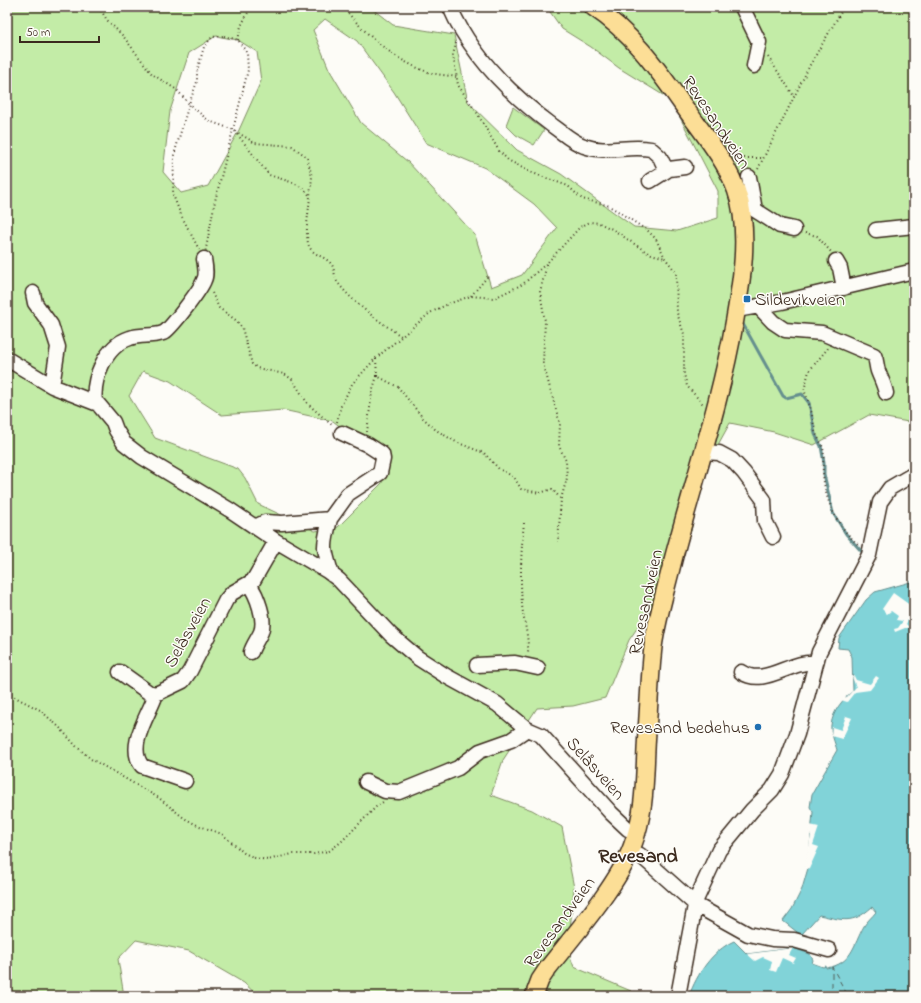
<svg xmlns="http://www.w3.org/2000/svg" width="921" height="1003" viewBox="0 0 921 1003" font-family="'Indie Flower',sans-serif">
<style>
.green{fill:#c3eca7;stroke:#7f8b62;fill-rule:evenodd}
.water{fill:#81d3d8;stroke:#658f8e}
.pier{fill:#fdfcf7}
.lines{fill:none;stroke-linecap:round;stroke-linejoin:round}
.stream{stroke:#658f8e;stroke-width:3}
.ferry{stroke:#505d56;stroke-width:1;stroke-dasharray:5 4;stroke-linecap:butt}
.minor-casing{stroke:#3b2a1e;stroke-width:17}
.major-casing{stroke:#3b2a1e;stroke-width:20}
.path{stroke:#3b2a1e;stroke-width:2;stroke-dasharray:1 3;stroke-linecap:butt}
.minor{stroke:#fdfcf7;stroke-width:14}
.major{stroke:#fcde96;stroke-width:17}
.poi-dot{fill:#1f6fb2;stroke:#fdfcf7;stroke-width:1.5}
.labels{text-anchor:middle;stroke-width:3;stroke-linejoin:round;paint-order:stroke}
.street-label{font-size:18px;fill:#3b2a1e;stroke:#fdfcf7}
.poi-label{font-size:18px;fill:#3b2a1e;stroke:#fdfcf7;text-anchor:start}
.quarter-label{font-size:20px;font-weight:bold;fill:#3b2a1e;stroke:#fdfcf7}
</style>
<rect width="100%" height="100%" fill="#fdfcf7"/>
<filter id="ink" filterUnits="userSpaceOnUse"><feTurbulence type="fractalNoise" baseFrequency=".025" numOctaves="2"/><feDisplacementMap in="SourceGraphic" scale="8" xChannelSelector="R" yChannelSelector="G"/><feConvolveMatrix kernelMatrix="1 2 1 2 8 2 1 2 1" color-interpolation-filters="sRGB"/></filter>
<g filter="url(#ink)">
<!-- green -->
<path class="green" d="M7 7H370L393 25 454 35 468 102 517 150 561 174 634 227 677 231 718 218V191L671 100 619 68 591 47 562 29 548 9 544 7H914V423L869 415 814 445 774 432 730 423 704 470 691 531 664 589 629 640 605 698 573 706 537 708 503 760 491 795 532 810 562 827 574 888 568 951 574 967 631 991 633 996H258L244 983 189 951 136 940 118 959 124 996H7ZM325 19 357 41 394 92 426 143 485 168 534 204 557 228 522 275 491 287 475 235 408 162 361 123 329 69 313 30ZM216 36 238 40 257 52 261 81 239 130 208 186 181 193 163 172 170 111 189 53ZM143 371 170 381 222 415 283 410 333 421 381 459 382 483 338 527 315 531 258 504 245 478 238 469 155 438 129 396Z
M513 107 544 130 534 145 516 135 506 125Z"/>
<!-- water -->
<path class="water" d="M914 581V996H689C697 974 712 951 734 941L747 954 793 948 810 954 813 960 812 963 823 967 826 966V968C852 964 853 946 864 926 867 921 872 917 876 912L872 907C852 925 843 920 819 915L802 934 797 932 783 921 792 909 802 889 808 868 813 812 810 807 812 794 837 750C835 743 830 732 831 725 833 711 842 700 853 691L852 657 848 649 838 648 839 638 866 600 875 592Z"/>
<!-- pier -->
<path class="pier" d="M893 593 914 608 906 624 910 628H905L895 632 894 629 898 628 903 621 896 620 898 616 891 611 887 614 882 609Z
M854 676 856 680 870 684 876 676 879 678 870 690 855 692 847 702 841 700 843 698 847 697 856 687 852 677Z
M846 716 852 718 842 739 831 736 832 727 841 730Z
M810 825 819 827 813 845 819 847 809 869 807 868 805 871 811 835 809 834Z
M793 948 789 955 796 958 793 963 782 958 776 972 770 970 772 961 763 957 755 961 747 954Z"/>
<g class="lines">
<!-- stream -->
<path class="stream" d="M743 324 783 396 786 398 802 394 809 403 815 434 821 446 824 463V474L833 513 846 534 862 552"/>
<!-- ferry -->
<path class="ferry" d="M832 996V967L848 996"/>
<defs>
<path id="minor" d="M450 7C471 56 511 95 553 126 563 133 572 142 584 146 606 154 628 145 651 149L660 157 666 170
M742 7 759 42 754 66
M749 177 755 210 780 226 794 229
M650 181 669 169 685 167
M876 230 914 226
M836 261 840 268 844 288
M33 293 35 303 51 325 58 347 52 386
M758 306 773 322 785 330 822 333 874 355C877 361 876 365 878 371 881 379 884 384 886 393
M737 307 742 309 782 302 914 271
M7 359 52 386 98 404 113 422 116 430 124 443 142 457 230 510 276 541 327 571 339 580 391 635 418 658 446 676 497 704 527 729 541 735 611 813 628 829 637 832
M95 403C92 379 105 346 130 338 141 334 152 337 163 333 170 330 201 289 204 280 207 275 205 265 204 259
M703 452 719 453 732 460 744 473 764 500 765 521 773 537
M330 519C323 548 323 547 332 575
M255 527 265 522 282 523 330 519 348 494 380 473 383 459 382 454 368 445 342 433
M249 584C257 595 266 619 261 632 258 639 253 645 251 652
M477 665 515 663 538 668
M120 672 148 692 156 694
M741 672C765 688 791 659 816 663
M185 781 142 766C126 746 149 715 156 694L183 681 190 671 226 600 232 593 253 581 276 541
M366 782 385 791 399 792 458 768 480 751 511 740 527 729
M631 851 640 855 696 905 748 934 772 939 794 940 829 950
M678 996 696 900 719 850 752 810 772 790 782 774 797 734 819 652 869 555 880 502 890 488 914 474"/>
<path id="major" d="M534 996 540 980 548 968C574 935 618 885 632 847 647 808 644 772 647 732 649 704 650 675 653 647 657 618 666 589 673 560 694 480 721 401 735 319 741 284 747 249 742 214 737 174 711 144 688 112 660 73 634 34 593 7"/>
</defs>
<!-- minor casing -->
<use href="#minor" class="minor-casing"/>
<!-- major casing -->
<use href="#major" class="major-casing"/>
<!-- path -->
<path class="path" d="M99 7 107 20 123 36 152 74 177 90 189 104 209 121 234 130 269 175 294 183 304 189 310 196C309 211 305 228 308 243 311 256 325 255 332 265 335 270 334 278 338 283 354 304 379 321 401 336
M343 7C364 33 395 61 428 72 437 75 447 75 456 77
M224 36 238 40 247 53 248 70 215 201 204 259 181 215 173 195 174 155 189 104 197 82V71L204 47 212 37Z
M238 40 241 26 251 7
M456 43 453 55 458 85 477 113 499 151 508 160 530 172 568 186 582 199 607 205 616 210 648 231 656 239 665 258 676 272 677 313 684 334V374L687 386 703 404
M768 57 794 96
M235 131 255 143 292 146 307 157 312 177 310 196
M736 158H764
M758 169 810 65 844 7
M805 233 817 236 831 252
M547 264 540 292 545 321 543 363 560 424 559 446 566 461 567 478 561 499 558 542
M212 293 219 308 237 321 242 328 252 364 257 368 284 374 292 379 308 404 333 426
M471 296 488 276
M828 348 809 371 804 390C811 406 812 415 815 431 817 437 821 442 823 448 825 456 822 463 823 472 824 500 838 528 860 546
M376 359 377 376 398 387 423 418 436 430 456 442 484 453 499 469 514 477 521 489 540 493 552 489 561 499
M337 422 341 406 352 384 376 358 430 313 448 304 471 296 494 298 523 284 547 263 580 227 590 222 599 223 612 229 648 253 665 258
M367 432 372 392 377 376
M524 523C521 550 520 577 522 604 523 620 529 636 528 653
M7 693 40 710 59 727 76 746 91 759 159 798 184 818 197 825 222 834 244 853 255 858 268 860 292 854H314L329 851 341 842 376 807 383 802"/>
<!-- minor -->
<use href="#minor" class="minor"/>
<!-- major -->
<use href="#major" class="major"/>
</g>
</g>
<!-- markers -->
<g class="poi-dot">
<rect x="743" y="295" width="8" height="8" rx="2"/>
<circle cx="758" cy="727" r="4"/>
</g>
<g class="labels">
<!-- street labels -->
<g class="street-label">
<text transform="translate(717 122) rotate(56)" y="6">Revesandveien</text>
<text transform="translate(645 602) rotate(-78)" y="6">Revesandveien</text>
<text transform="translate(187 632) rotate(-61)" y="6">Selåsveien</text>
<text transform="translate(596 768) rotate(48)" y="6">Selåsveien</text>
<text transform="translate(559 922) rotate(-54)" y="6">Revesandveien</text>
</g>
<!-- poi labels -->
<g class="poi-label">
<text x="755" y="305">Sildevikveien</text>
<text x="750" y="733" text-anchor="end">Revesand bedehus</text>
</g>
<!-- quarter labels -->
<g class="quarter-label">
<text x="638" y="862">Revesand</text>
</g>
</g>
<!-- margin -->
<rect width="921" height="1003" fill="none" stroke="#fdfcf7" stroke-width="24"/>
<rect x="12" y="12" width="897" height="979" fill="none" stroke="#3b2a1e" stroke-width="1.5" filter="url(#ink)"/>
<!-- scale -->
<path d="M20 36v6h79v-6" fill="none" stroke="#3b2a1e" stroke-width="2"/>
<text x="26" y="36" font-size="12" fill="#3b2a1e" stroke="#fdfcf7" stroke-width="3" paint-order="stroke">50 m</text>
</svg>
